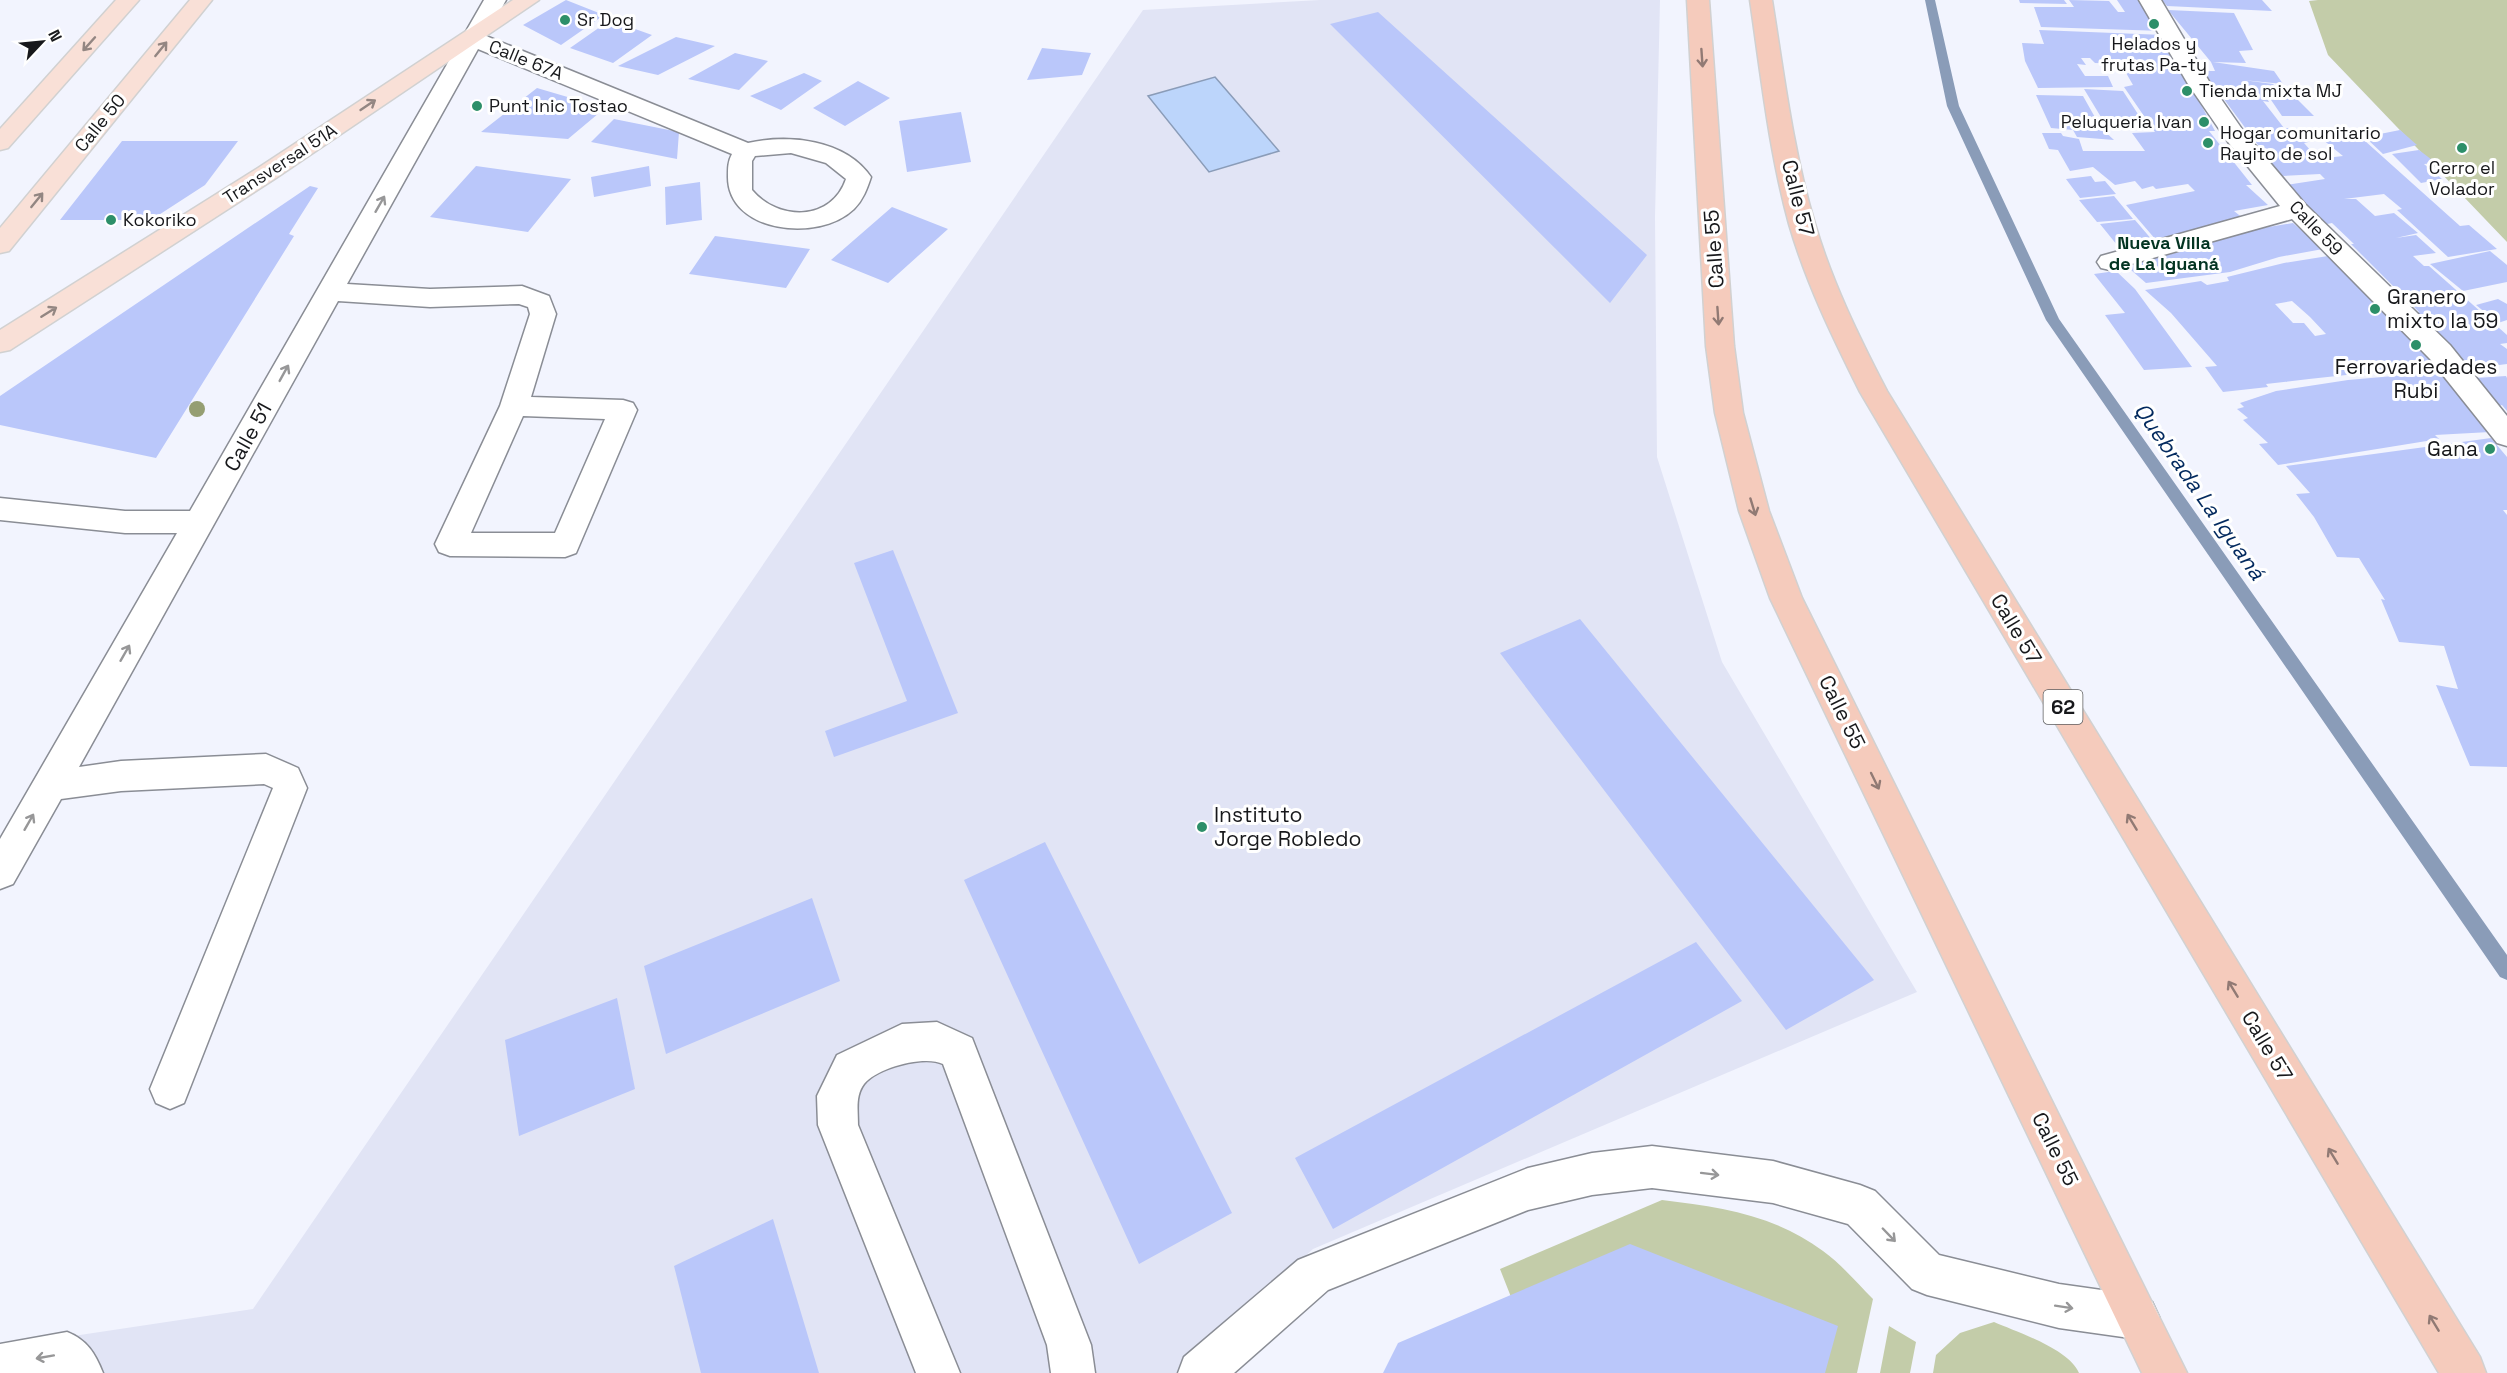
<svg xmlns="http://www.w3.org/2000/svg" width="2507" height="1373" viewBox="0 0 2507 1373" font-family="'Space Grotesk',sans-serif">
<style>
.built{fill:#e1e4f5}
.green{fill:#c3cca9}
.water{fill:#bcd5fb;stroke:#8a9cb8;stroke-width:1.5}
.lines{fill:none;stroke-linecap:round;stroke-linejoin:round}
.stream{fill:#8a9cb8;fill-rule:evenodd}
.building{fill:#bac7fa;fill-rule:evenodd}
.minor-casing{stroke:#8a8d95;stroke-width:3}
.major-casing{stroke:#d1d1d1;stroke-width:3}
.highway-casing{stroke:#d1d1d1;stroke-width:3}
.minor{fill:#fff;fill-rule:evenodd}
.major{fill:#f9e0d7;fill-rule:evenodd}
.highway{fill:#f5cbbc;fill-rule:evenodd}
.tree{fill:#959e72}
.oneway{stroke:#938682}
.oneway2{stroke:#917a74}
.oneway3{stroke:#979798}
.poi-dot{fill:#2d8f69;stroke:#fff;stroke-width:2}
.labels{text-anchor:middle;stroke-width:6;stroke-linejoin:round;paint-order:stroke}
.far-poi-label{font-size:18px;fill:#17181b;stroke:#fff;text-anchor:start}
.far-street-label{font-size:18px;fill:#17181b;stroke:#fff}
.far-neighbourhood-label{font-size:18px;font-weight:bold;fill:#033422;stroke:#fff}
.shield{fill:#fff;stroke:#5d5d5f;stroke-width:1.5}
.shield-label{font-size:20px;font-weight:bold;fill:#17181b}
.street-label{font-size:21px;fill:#17181b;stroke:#fff}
.poi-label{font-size:21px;fill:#17181b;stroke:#fff;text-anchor:start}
.water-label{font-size:22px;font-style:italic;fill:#02295e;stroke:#fff}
</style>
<rect width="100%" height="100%" fill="#f2f4fe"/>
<!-- built -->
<path class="built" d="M1320 0H1660L1655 217 1657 457 1722 662 1917 992 1313 1249 1176 1373H0V1347L253 1309 1143 10Z"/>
<!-- green -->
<path class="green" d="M2318 0H2507V242L2328 55 2309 1Z
M1662 1200C1720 1207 1775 1215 1823 1251 1841 1264 1857 1283 1873 1299L1857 1373H1825L1511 1297 1500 1269Z
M1994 1322C2017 1332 2069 1349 2079 1373H1933L1936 1355 1960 1333Z
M1889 1326 1916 1342 1910 1373H1880Z"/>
<!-- water -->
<path class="water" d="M1215 77 1279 151 1209 172 1148 96Z"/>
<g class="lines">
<!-- stream -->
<path class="stream" d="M1925 0H1935L1959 106 2059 319 2507 955V980L2500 977 2046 320 1947 106Z"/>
</g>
<!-- building -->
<path class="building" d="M566 0 604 15 561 45 523 25Z
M2019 0H2064L2067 4 2020 3Z
M2069 0 2109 1 2118 12H2125L2117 0H2145L2163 31 2041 27 2034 7H2074Z
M2162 0H2262L2272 11 2167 6Z
M2168 10 2234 13 2253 50 2239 51 2246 63 2213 62 2274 71 2283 84 2243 80 2273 84 2285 96 2265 95 2269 102 2263 101 2284 128H2309L2322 139 2304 143 2318 159 2343 156 2322 139 2355 132 2460 226 2469 225 2497 249 2448 257 2397 210 2402 209 2384 194 2344 199H2356L2375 216 2394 213 2418 233 2396 238 2416 235 2436 253 2413 256 2424 266H2429L2507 335V343L2500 344 2507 349V364L2468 369 2409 314 2419 312 2351 244H2354L2332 223 2327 224 2286 185 2325 179 2320 174 2281 176 2203 71H2215L2211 62Z
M1378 12 1647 255 1610 303 1330 24Z
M610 20 652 35 613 63 570 48Z
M2039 30 2164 35 2215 131H2209L2252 185H2246L2268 205 2234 211 2244 219 2156 240 2126 205 2195 191 2188 184 2156 189 2153 186 2142 189 2135 181 2115 185 2093 167 2070 171 2058 150 2049 149 2042 133H2061L2063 136 2079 139 2083 151H2145L2132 133 2155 132 2124 87 2133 85 2121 64 2095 63 2090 58H2081L2086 65 2077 64 2085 76H2108L2113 87 2038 88 2025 61 2022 43 2044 44Z
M676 37 715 46 658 75 618 66Z
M1042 48 1091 53 1082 75 1027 80Z
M735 53 768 61 739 90 688 79Z
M804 73 822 81 781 110 750 96Z
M858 81 890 98 845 126 813 108Z
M537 88 605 108 568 139 481 132Z
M2084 89 2123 91 2147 128 2107 127Z
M2036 95 2083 96 2101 128 2114 140 2077 137 2073 130 2051 128Z
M2269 97 2296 98 2314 116H2282Z
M961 112 971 162 907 172 899 121Z
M614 119 679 132 677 159 591 142Z
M2400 130 2417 145 2383 154 2365 137Z
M122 141H238L205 185 151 220H60Z
M2419 150 2436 163 2424 164 2442 179 2421 183 2392 154Z
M476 166 571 179 528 232 430 217Z
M649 166 651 186 594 197 591 177Z
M2091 176 2095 182 2105 181 2116 194 2080 198 2066 179Z
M700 182 702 220 666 225 665 187Z
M310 186 318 188 289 234 294 236 156 458 0 425V396Z
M2114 196 2133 219 2097 222 2079 200Z
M892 207 948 229 888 283 831 260Z
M2135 220 2153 241 2117 245 2100 224Z
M2293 223 2323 249 2279 257 2230 272 2146 283 2124 264 2180 252 2192 245 2251 230Z
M715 236 810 249 786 288 689 274Z
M2490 251 2507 265V282L2463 291 2430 264Z
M2328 256 2439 365 2309 379 2266 384 2268 387 2223 392 2205 367 2217 366 2171 313 2145 290 2201 281 2207 285 2229 281 2227 277 2284 263ZM2292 301 2310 317 2326 334 2315 336 2304 323H2293L2275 304Z
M2116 271 2135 289 2192 367 2144 370 2105 315 2125 313 2094 274Z
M2498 299 2507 304V320L2498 323 2476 305Z
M2439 372 2490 432 2435 435 2439 439 2278 465 2259 444 2268 443 2243 420 2248 418 2237 409 2244 407 2240 403 2276 391 2348 380Z
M2506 376 2507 378V411L2502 405 2499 406 2476 378Z
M2491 438 2507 457V510H2503L2507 515V767L2470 766 2436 685 2458 689 2444 646 2399 642 2381 599 2385 600 2359 558 2337 557 2314 517 2296 494 2310 493 2286 466Z
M893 550 958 713 834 757 825 731 907 701 854 563Z
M1580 619 1874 980 1786 1030 1500 653Z
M1045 842 1232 1213 1139 1264 964 880Z
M812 898 840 981 666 1054 644 966Z
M1696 942 1742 1001 1333 1229 1295 1158Z
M617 998 635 1089 519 1136 505 1040Z
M773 1219 819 1373H701L674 1266Z
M1630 1244 1838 1326 1825 1373H1383L1398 1343Z"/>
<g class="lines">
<defs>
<path id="minor" d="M484 0H506L486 36 748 143C789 134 845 139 871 177 867 189 863 200 854 209 819 243 727 233 728 176 728 167 728 162 732 154L478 49 347 284 430 289 522 286 549 296 556 314 531 397 623 400 633 403 637 410 576 553 565 557 450 556 439 552 435 544 500 406 530 314 528 307 519 304 430 307 338 301 79 767 121 761 266 754 298 768 307 788 184 1103 170 1109 156 1103 150 1089 273 788 264 784 121 791 61 799 13 884 0 889V839L177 533H125L0 520V498L125 511H190ZM791 153 826 163 846 179C832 221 779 222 752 190V161L755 156ZM523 416 605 419 555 533H471Z
M2139 0H2161L2210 83 2244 132 2305 204 2450 345 2507 416V446L2497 443 2430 359 2292 219 2110 270 2101 268 2097 262 2101 256 2280 206 2228 142 2188 84Z
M937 1022 972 1038 1091 1345 1095 1373H1051L1047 1345 943 1064C924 1055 877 1068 864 1084 855 1096 858 1111 858 1125L960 1373H916L818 1125 817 1096 837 1055 902 1024Z
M1652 1146 1773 1161 1860 1185 1875 1191 1939 1255 2059 1284 2137 1295 2152 1302 2159 1317 2152 1332 2137 1339 2059 1328 1927 1295 1912 1289 1848 1224 1773 1203 1652 1188 1592 1195 1528 1210 1328 1290 1234 1373H1178L1184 1357 1298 1260 1528 1168 1592 1153Z
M67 1332C87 1340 95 1353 103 1373H0V1344Z"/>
<path id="major" d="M116 0H139L8 148 0 150V129Z
M190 0H212L9 251 0 253V228Z
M513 0H539L276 178 10 350 0 352V330L258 168Z"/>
<path id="highway" d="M1687 0H1709L1734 346 1743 413 1769 511 1802 598 2187 1373H2142L1770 598 1739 511 1715 413 1706 346Z
M1750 0H1772C1784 75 1793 151 1815 224 1832 282 1859 337 1887 391L2480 1357 2486 1373H2439L1860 392C1833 338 1806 283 1789 224 1769 151 1761 75 1750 0Z"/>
</defs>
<!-- minor casing -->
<use href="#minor" class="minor-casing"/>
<!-- major casing -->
<use href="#major" class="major-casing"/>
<!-- highway casing -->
<use href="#highway" class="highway-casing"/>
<!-- minor -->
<use href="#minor" class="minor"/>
<!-- major -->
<use href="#major" class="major"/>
<!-- highway -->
<use href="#highway" class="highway"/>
</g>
<!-- trees -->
<circle class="tree" cx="197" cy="409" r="8"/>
<!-- one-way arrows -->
<defs><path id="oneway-shaft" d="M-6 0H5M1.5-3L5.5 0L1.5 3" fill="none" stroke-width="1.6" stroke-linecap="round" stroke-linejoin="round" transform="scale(1.5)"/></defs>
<g class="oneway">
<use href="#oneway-shaft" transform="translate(89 44) rotate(132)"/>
<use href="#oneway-shaft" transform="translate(161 49) rotate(-51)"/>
<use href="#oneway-shaft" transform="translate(368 105) rotate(-34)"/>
<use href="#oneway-shaft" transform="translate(37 200) rotate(-51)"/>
<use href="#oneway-shaft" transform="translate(49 312) rotate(-32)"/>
</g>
<g class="oneway2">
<use href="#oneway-shaft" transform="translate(1702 58) rotate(86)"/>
<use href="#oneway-shaft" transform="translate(1718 316) rotate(86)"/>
<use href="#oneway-shaft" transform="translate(1753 507) rotate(73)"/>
<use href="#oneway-shaft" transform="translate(1875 781) rotate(64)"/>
<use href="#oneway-shaft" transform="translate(2132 822) rotate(-121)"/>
<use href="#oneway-shaft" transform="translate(2233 989) rotate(-121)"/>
<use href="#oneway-shaft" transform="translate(2333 1156) rotate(-121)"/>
<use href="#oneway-shaft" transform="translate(2434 1323) rotate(-121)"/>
</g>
<g class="oneway3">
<use href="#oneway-shaft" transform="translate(380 204) rotate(-60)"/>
<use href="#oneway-shaft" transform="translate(284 373) rotate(-61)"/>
<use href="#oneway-shaft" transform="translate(125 653) rotate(-60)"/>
<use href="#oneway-shaft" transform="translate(29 822) rotate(-60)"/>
<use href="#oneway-shaft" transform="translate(1710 1174) rotate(7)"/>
<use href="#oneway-shaft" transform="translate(1889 1235) rotate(46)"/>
<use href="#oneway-shaft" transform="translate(2064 1307) rotate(9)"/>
<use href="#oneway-shaft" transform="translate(45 1357) rotate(170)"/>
</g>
<!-- markers -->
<g class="poi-dot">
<circle cx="565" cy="20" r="6"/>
<circle cx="2154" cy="24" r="6"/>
<circle cx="2187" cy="91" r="6"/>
<circle cx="477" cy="106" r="6"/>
<circle cx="2204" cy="122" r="6"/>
<circle cx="2208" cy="143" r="6"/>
<circle cx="2462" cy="148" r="6"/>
<circle cx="111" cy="220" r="6"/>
<circle cx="2375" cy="309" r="6"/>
<circle cx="2416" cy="345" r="6"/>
<circle cx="2490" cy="449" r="6"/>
<circle cx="1202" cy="827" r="6"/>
</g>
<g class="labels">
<!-- far-poi labels -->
<g class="far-poi-label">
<text x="577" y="26">Sr Dog</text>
<text x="2154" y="50" text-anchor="middle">Helados y<tspan x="2154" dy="21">frutas Pa-ty</tspan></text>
<text x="2199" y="97">Tienda mixta MJ</text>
<text x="489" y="112">Punt Inic Tostao</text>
<text x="2192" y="128" text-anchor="end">Peluqueria Ivan</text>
<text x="2220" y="139">Hogar comunitario<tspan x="2220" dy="21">Rayito de sol</tspan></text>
<text x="2462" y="174" text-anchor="middle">Cerro el<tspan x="2462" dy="21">Volador</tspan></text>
<text x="123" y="226">Kokoriko</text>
</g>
<!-- far-street labels -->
<g class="far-street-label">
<text transform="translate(526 60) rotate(22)" y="6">Calle 67A</text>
<text transform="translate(100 123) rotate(-51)" y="6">Calle 50</text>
<text transform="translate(280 164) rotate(-33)" y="6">Transversal 51A</text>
<text transform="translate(2316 228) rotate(46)" y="6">Calle 59</text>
</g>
<!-- far-neighbourhood labels -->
<g class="far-neighbourhood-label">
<text x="2164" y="249">Nueva Villa<tspan x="2164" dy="21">de La Iguaná</tspan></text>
</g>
<!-- shield labels -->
<rect class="shield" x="2043.5" y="690" width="39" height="34" rx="4.5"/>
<g class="shield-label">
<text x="2063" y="714">62</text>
</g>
<!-- street labels -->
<g class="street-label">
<text transform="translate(1798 198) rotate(76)" y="7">Calle 57</text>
<text transform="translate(1714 249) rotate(-94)" y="7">Calle 55</text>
<text transform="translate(248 437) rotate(-61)" y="7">Calle 51</text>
<text transform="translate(2016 629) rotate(59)" y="7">Calle 57</text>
<text transform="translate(1842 712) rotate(64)" y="7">Calle 55</text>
<text transform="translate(2267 1046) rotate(59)" y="7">Calle 57</text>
<text transform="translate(2055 1149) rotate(64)" y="7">Calle 55</text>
</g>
<!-- poi labels -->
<g class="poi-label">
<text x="2387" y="304">Granero<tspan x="2387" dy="24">mixto la 59</tspan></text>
<text x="2416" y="374" text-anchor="middle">Ferrovariedades<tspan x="2416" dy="24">Rubi</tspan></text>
<text x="2478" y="456" text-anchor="end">Gana</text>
<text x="1214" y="822">Instituto<tspan x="1214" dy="24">Jorge Robledo</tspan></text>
</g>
<!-- water labels -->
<g class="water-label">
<text transform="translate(2200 491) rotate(55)" y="8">Quebrada La Iguaná</text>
</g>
</g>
<!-- north arrow -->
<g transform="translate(42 42) rotate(64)" stroke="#ffffff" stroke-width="4.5" paint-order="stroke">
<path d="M0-4.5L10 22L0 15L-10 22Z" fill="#17181b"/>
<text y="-9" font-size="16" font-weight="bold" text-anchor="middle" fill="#17181b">N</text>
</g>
</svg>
